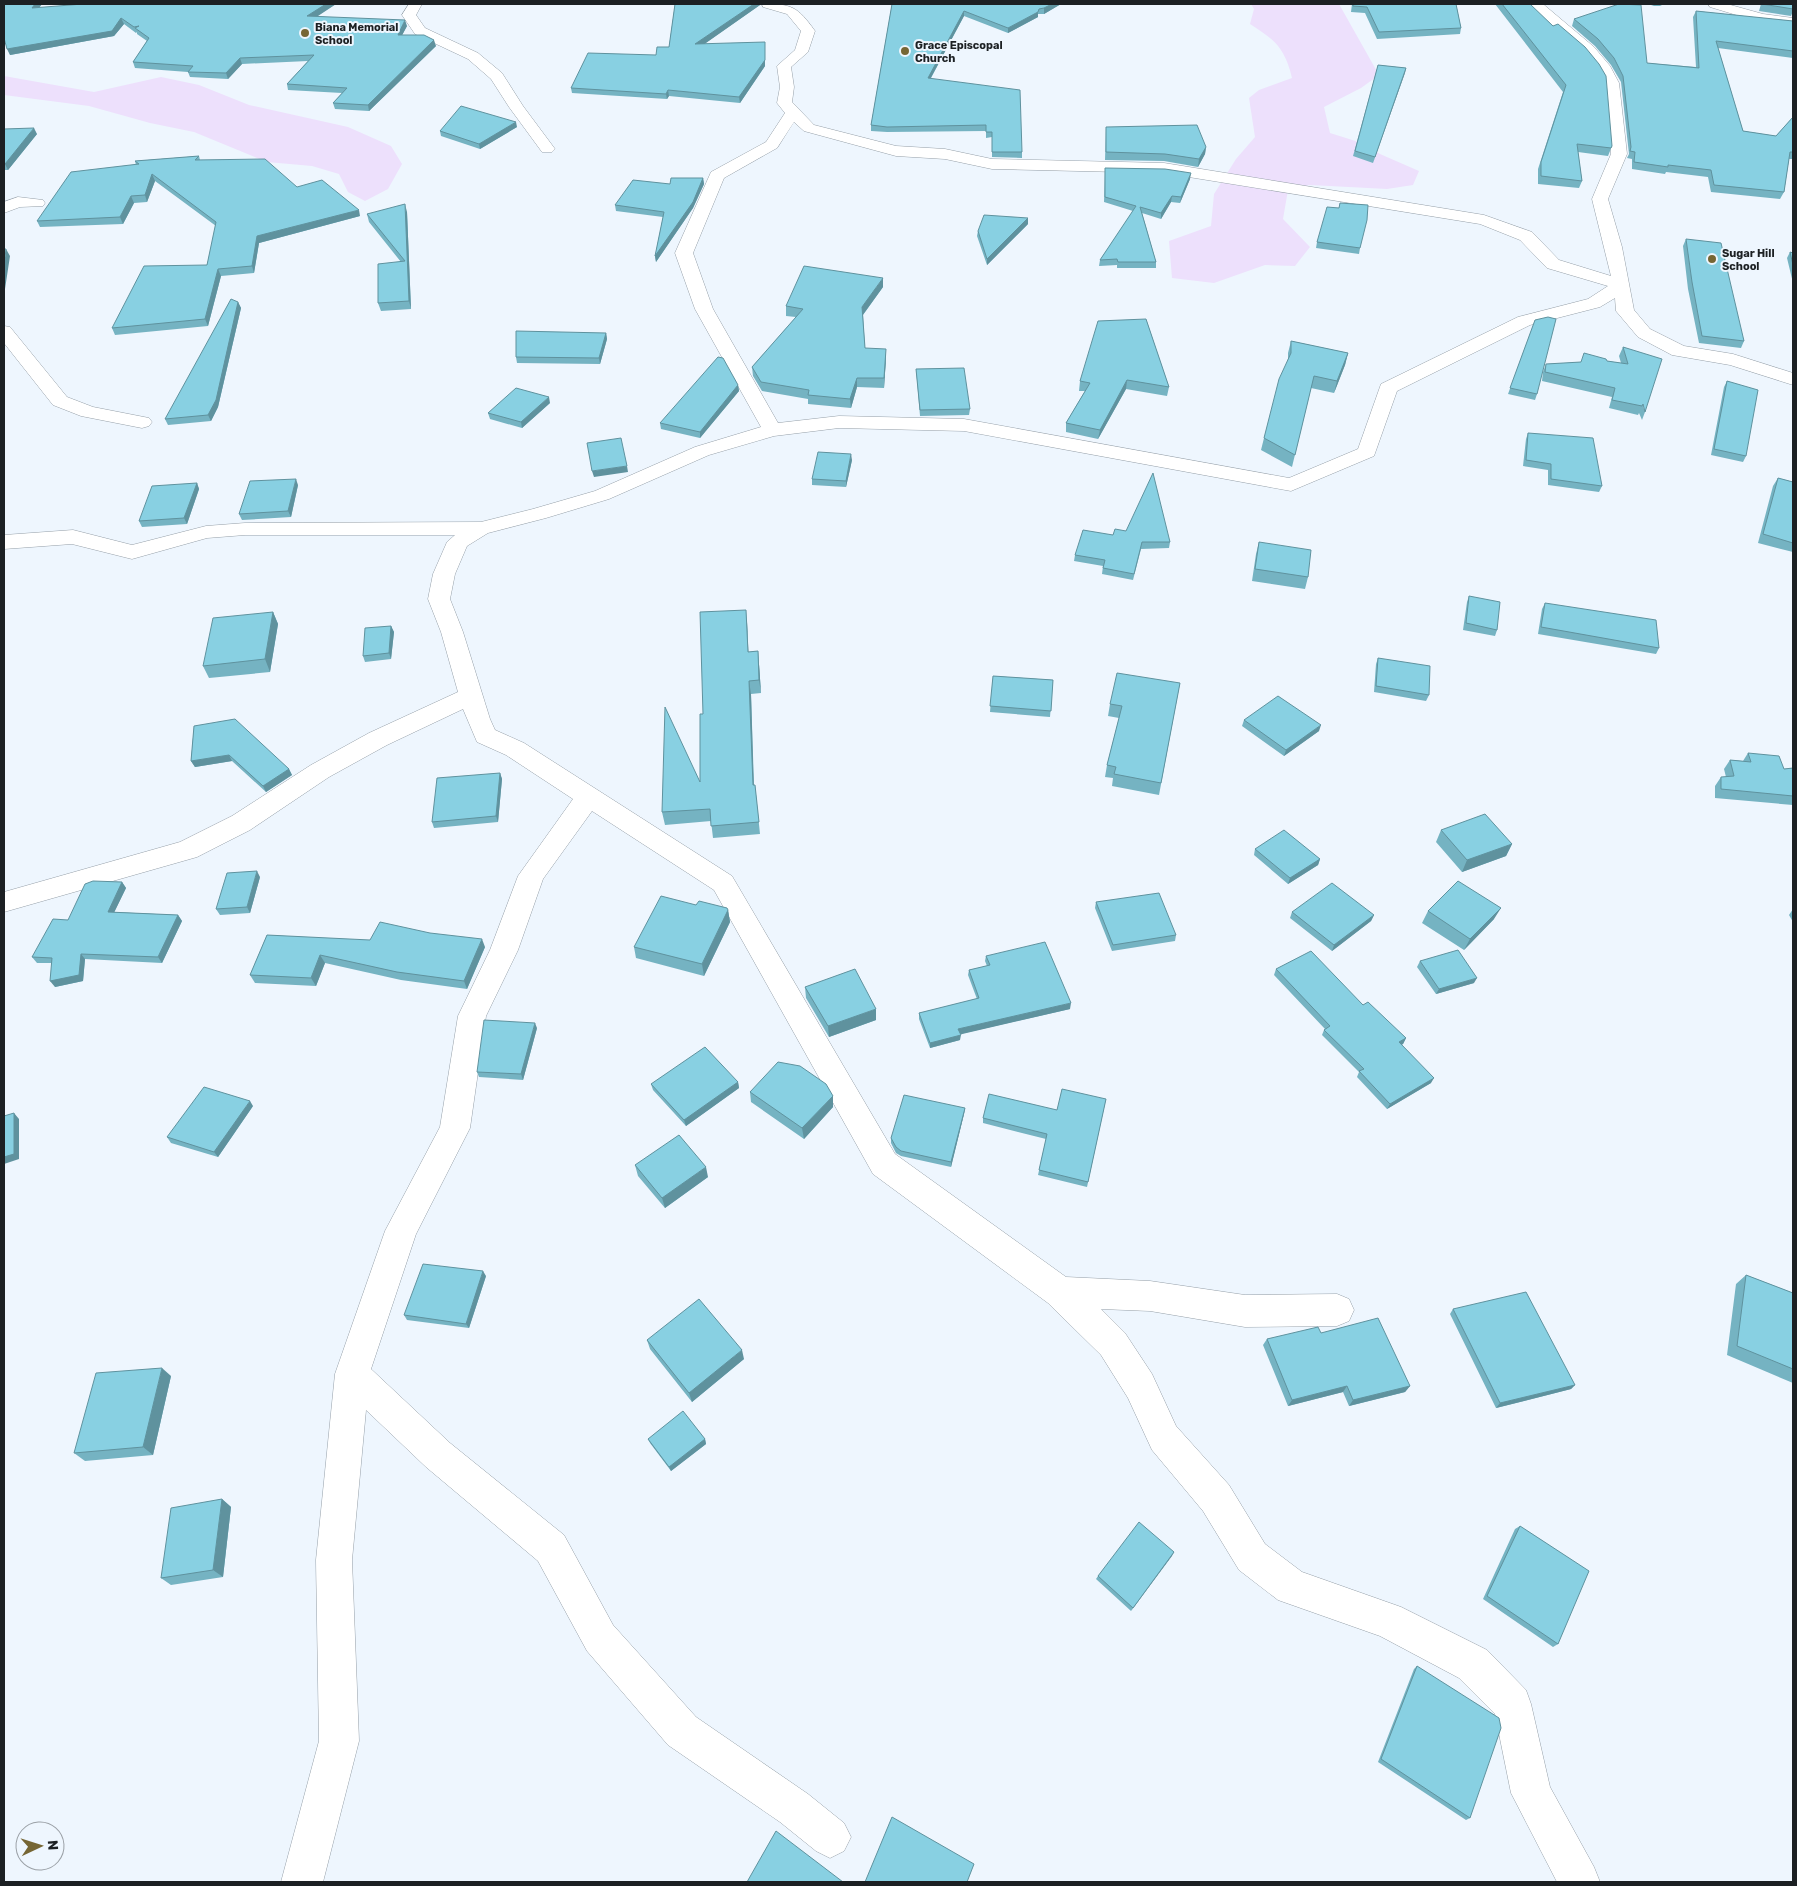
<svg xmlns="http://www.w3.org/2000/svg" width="1797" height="1886" viewBox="0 0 1797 1886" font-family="Rubik,sans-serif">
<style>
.green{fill:#ede0fc}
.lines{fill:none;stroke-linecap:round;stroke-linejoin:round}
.street-casing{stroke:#96a0a9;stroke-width:1}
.street{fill:#fff;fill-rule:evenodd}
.wall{fill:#75b3c2}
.shaded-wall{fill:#5f929e}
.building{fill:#88d0e2;stroke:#5f929e}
.poi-dot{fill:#766634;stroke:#eef6fe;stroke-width:2}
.labels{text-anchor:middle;stroke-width:4;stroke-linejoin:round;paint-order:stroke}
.far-poi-label{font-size:11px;font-weight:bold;fill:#1c2023;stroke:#eef6fe;text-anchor:start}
</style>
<rect width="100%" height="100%" fill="#eef6fe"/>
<!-- green -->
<path class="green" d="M1251 4H1339L1379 75 1361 88 1324 107 1330 133 1365 144 1380 154 1419 171 1413 185 1387 189 1310 185 1288 190 1283 219 1310 247 1295 266 1265 265 1214 283 1172 278 1169 241 1211 226 1214 194 1236 159 1255 137 1249 98 1259 90 1292 78C1285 48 1275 40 1250 24L1254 9Z
M4 76 94 92 161 77 199 85 249 105 348 127 391 146 402 164 388 189 365 201 348 192 339 174 312 166 267 162 194 132 150 123 89 106 4 95Z"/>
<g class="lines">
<defs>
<path id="street" d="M409 4H422L416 15 425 28 478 53 502 73 523 106 555 149 552 152H542L509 107 491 79 468 59 415 34 402 15Z
M762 4C792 4 797 6 815 31L808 52 791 67 794 87 792 102 814 125 896 146 945 149 992 159 1164 163 1484 215 1532 232 1559 260 1611 276 1592 199 1611 154 1605 83 1598 70 1584 53 1528 4H1543L1594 47 1610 66 1619 83 1627 154 1608 199 1622 247 1634 310 1650 329 1684 346 1733 354 1793 373V385L1730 365 1672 355 1638 337 1616 311 1615 298 1600 307 1530 325 1397 391 1374 456 1291 491 964 431 839 428 774 436 709 455 609 499 546 518 488 533 467 546 455 574 450 599 463 632 490 719 495 730 524 743 732 876 895 1154 1066 1277 1150 1281 1245 1295 1337 1294 1349 1299 1354 1310 1349 1321 1337 1326 1245 1327 1150 1311 1101 1309 1125 1333 1152 1374 1176 1426 1229 1485 1265 1544 1302 1572 1401 1607 1487 1650 1526 1690 1531 1704 1550 1787 1594 1867 1600 1882H1557L1511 1793 1495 1714 1459 1678 1380 1636 1278 1600 1239 1570 1203 1511 1152 1450 1128 1398 1101 1355 1048 1303 873 1174 714 890 592 811 543 879 518 950 486 1016 470 1128 416 1234 371 1369 450 1443 564 1535 613 1625 696 1717 808 1794 844 1823 851 1837 844 1851 830 1858 816 1851 780 1822 668 1745 587 1651 538 1561 426 1467 366 1410 352 1560 359 1741 323 1882H281L319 1741 316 1560 335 1374 385 1231 440 1127 458 1016 490 950 518 876 573 799 506 755 477 742 463 709 387 745 329 777 250 830 197 857 4 912V892L180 842 232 816 311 765 369 733 458 692 441 632 428 599 433 574 447 542 455 535H245L207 538 132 559 72 544 4 549V535L73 530 132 545 206 526 245 523 481 522 533 509 595 491 695 447 761 427 695 309 675 253 711 172 766 142 785 113 777 103 780 87 777 66 795 50 801 31 787 14 763 7ZM794 122 804 131 896 156 945 159 992 169 1164 173 1480 224 1520 240 1547 268 1608 286 1588 299 1518 317 1381 384 1358 449 1289 478 964 419 839 416 778 423 713 309 693 253 724 178 777 148Z
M1708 4H1727L1763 14 1793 18V26L1753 20 1710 7Z
M18 197 43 200 45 203 43 206 20 207 4 213V202Z
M4 326 10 327 67 397 93 407 149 418 152 422 149 426 142 428 81 416 53 405 4 343Z"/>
</defs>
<!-- street casing -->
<use href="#street" class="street-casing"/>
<!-- street -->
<use href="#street" class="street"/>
</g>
<!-- wall -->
<path class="wall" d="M4 4H42L39 8 336 4 317 16 407 26 402 35 436 46 369 111 335 109 333 103 342 93 288 90 287 84 308 61 242 64 228 79 190 77 188 72 135 68 133 62 147 41 137 34V32L136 33 124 24 114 36 10 55Z
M675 4H760V5L704 44 765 66 740 103 669 96 667 99 572 93 571 88 656 55 669 47Z
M892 4H1061L1044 14H1038V17L1008 33 964 16 931 78 1022 152V158L992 157V137L986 138V131L887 132 871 131V125Z
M1352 4H1456L1461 28 1460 34 1377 39 1365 13 1351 12Z
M1495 4H1530L1612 146 1608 156 1578 152 1582 181 1579 188 1538 184V169L1563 92Z
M1648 4H1664L1660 6H1654Z
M1761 4H1793V11L1791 16 1759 11Z
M1696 11 1793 21V58L1718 48 1743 131 1776 136 1793 117V159H1789L1784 192 1780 199 1711 192 1708 177 1666 172 1665 174 1632 169V159L1627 158 1629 154 1621 82 1611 65 1595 46 1572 26 1574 19 1647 63 1696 67 1693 17Z
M1378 65 1406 68 1373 163 1353 156Z
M517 127 480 149 441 136 440 131Z
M1106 127 1206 147 1205 154 1198 167 1164 161 1105 160Z
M4 129 37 134 8 170H4Z
M199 156 200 160 297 187 360 216 259 243 254 273 221 276 208 326 115 335 112 328 207 265 216 226 155 181 147 202 134 203 123 224 40 227 37 221 136 165 135 161Z
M1105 168 1190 179 1180 203 1171 202 1161 219 1142 213 1156 262V268H1117V265L1099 266 1100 260 1133 211 1104 202Z
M703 178 704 184 693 208 656 262 655 256 663 217 616 211 615 205 670 184Z
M1340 203 1360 248 1359 254 1316 248 1317 242 1339 208Z
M407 212 411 309 381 311 378 303 401 262 369 222 367 214Z
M1028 224 987 265 977 236 978 231Z
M1686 239 1744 341 1741 348 1699 343 1688 289 1683 246Z
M1790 252 1793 253V283L1787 258Z
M883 287 863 315 865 348 886 358 884 388 857 387 851 408 808 404V399L762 391 753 376 752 367 796 317 786 316V306Z
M238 302 241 308 218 407 211 421 168 425 165 419Z
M1146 319 1169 387 1167 396 1126 389 1098 439 1066 432V423L1085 391H1079L1080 381Z
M1535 320 1537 394 1535 400 1508 394Z
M606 333 607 339 600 364 517 363 516 357Z
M1291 341 1348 353 1345 365 1334 393 1311 388 1292 467 1261 450 1264 438 1288 359V353Z
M1623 347 1645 412 1642 420 1639 413 1638 415 1609 408 1612 397 1542 381 1543 372 1546 364 1607 361 1621 363 1619 356Z
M916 369 970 409 969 415 920 416Z
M1727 381 1746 456 1743 462 1711 455 1724 387Z
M738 385 739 391 700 438 661 429 660 423Z
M550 403 522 428 490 419 488 413Z
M1528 433 1602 486 1599 492 1548 485V470L1523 466 1526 439Z
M852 460 846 487 812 485V479Z
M1778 478 1793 482V552L1758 543 1773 486Z
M197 483 199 489 187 524 142 527 139 521Z
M298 485 291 517 242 520 239 514Z
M1113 535 1170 542 1169 548 1141 549 1133 580 1102 574 1103 566 1074 561 1075 555Z
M1259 542 1308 577 1305 589 1252 581 1256 554Z
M1469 596 1497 630 1495 636 1463 630 1467 602Z
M1545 603 1659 648 1656 654 1538 634 1542 609Z
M273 612 278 624 270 672 209 678 203 666Z
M747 622 748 652 758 651 759 664 761 693 751 694 754 785H755L760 834 713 838 711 821 665 825 662 812 700 782 703 714Z
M391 626 394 632 391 659 365 662 363 656Z
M1378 658 1429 695 1426 701 1374 692 1376 664Z
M993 676 1053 680 1050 717 990 712Z
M1180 683 1159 795 1112 786 1113 778 1105 777 1107 765 1119 718 1108 716 1110 704Z
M1244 720 1319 731 1284 756 1242 726Z
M194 726 289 769 292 775 266 792 232 761 195 767 191 761Z
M1748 753 1784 769 1793 768V805L1715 798V786L1721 777H1726L1724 769 1730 760 1743 761Z
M500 773 502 779 498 822 434 828 432 822Z
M1441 830 1512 844 1506 856 1462 872 1436 842Z
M1255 849 1320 859 1318 865 1288 884 1254 855Z
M260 877 250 913 220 915 216 909Z
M122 882 126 888 114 912 178 915 182 921 162 963 85 959 83 981 55 987 52 963H37L32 957 68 920Z
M1096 902 1176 935 1175 941 1112 951 1095 908Z
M696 905 728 910 730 922 704 976 636 958 634 947Z
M1793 909V922L1789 915Z
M1428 911 1494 919 1464 950 1422 923Z
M1292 912 1374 915 1371 921 1332 951 1290 918Z
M267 935 485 947 467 989 401 980 325 963 316 986 255 983 250 975Z
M986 956 1070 1009 960 1034V1040L930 1048 919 1019V1013L977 999 968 975 969 970 987 966 985 961Z
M1420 961 1474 983 1436 994 1417 967Z
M1276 969 1406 1038 1403 1044 1401 1045 1431 1083 1387 1109 1357 1077 1359 1072 1322 1035 1324 1030 1325 1029 1274 975Z
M805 987 876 1020 829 1037 806 998Z
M537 1028 523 1080 479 1077 477 1072Z
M738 1082 739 1088 686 1126 653 1090 651 1084Z
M750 1092 833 1107 804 1139 751 1102Z
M1106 1099 1087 1187 1038 1175 1046 1139 983 1123V1118L1057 1110Z
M253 1106 218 1157 171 1143 167 1137Z
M965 1108 964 1114 951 1167 901 1156 896 1153 891 1143V1138Z
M635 1165 708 1177 665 1208 638 1176Z
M1746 1275 1793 1293V1383L1727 1355 1736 1284Z
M486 1276 469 1328 407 1320 404 1315Z
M1453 1309 1575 1385 1571 1389 1496 1408 1450 1314Z
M1321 1333 1410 1386 1405 1392 1349 1406 1343 1392 1288 1406 1263 1345 1267 1339Z
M647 1340 744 1359 692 1402 650 1349Z
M171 1376 153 1455 85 1461 74 1453Z
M648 1439H705L706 1444 671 1471 650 1443Z
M222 1499 231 1507 223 1577 171 1585 161 1578Z
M1520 1526 1558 1644 1553 1647 1483 1599 1515 1529Z
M1174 1552 1131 1611 1096 1579 1098 1576Z
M1417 1666 1470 1818 1466 1820 1378 1762 1414 1669Z"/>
<!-- shaded-wall -->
<path class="shaded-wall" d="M35 4H42L34 14 32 8Z
M326 4H336L309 22 307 16Z
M754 4H760V5L696 50 695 44Z
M1052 4H1061L1044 14V8Z
M964 11V16L928 83V78Z
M1038 12V17L1008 33V28Z
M121 18 124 24 114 36 10 55 7 49Z
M405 20 407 26 399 41 398 35Z
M434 40 436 46 369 111 368 105Z
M765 42V66L740 103 739 97Z
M240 58 242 64 228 79 226 73Z
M1406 68 1405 73 1373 163 1375 157Z
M668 90 669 96 667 99 666 94Z
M516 122 517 127 480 149 479 144Z
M34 128 37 134 8 170 5 164Z
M1206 147 1205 154 1198 167 1199 159Z
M1191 173 1190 179 1180 203 1181 197Z
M152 174 155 181 147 202 145 195Z
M703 178 704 184 693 208 656 262 655 256Z
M131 196 134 203 123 224 120 217Z
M1172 196 1171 202 1161 219V213Z
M405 204 407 212 411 309 409 301Z
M359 210 360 216 259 243 254 273 252 266 257 236Z
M1028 218V224L987 265V259Z
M6 249 10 256 5 289 4 290V266Z
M218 269 221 276 208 326 205 319Z
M883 278V287L862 316V307Z
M238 302 241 308 218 407 211 421 208 415Z
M606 333 607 339 600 364 599 358Z
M886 349V358L884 388V378Z
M1348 353 1345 365 1334 393 1337 381Z
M857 378V387L851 408 850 399Z
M1127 380 1126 389 1098 439 1100 430Z
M738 385 739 391 700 438V432Z
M549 397 550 403 522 428 521 422Z
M851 454 852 460 846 487V481Z
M627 466 628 472 594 477 592 471Z
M296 479 298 485 291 517 288 511Z
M197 483 199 489 187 524 184 518Z
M746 610 747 622 749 665 748 652Z
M273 612 278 624 270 672 265 659Z
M391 626 394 632 391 659 389 653Z
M758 651 759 664 761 693 759 680Z
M749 681 751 694 754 798 753 785Z
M1321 725 1319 731 1284 756 1286 750Z
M229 755 232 761 195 767 191 761Z
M289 769 292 775 266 792 263 786Z
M500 773 502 779 498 822 496 816Z
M1512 844 1506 856 1462 872 1467 860Z
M1320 859 1318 865 1288 884 1290 878Z
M257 871 260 877 250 913 247 907Z
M122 882 126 888 112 917 108 912Z
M1501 908 1494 919 1464 950 1470 939Z
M728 910 730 922 704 976 702 964Z
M178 915 182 921 162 963 158 957Z
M1374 915 1371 921 1332 951 1334 945Z
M482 939 485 947 467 989 464 981Z
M81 954 85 959 83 981 55 987 50 981Z
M320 955 325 963 316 986 311 978Z
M1477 978 1474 983 1436 994 1439 989Z
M1071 1003 1070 1009 958 1035V1029Z
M876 1009V1020L829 1037 828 1026Z
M535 1023 537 1028 523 1080 521 1074Z
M961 1035 960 1040 930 1048V1043Z
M1406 1038 1403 1044 1396 1048 1399 1042Z
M1434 1078 1431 1083 1387 1109 1390 1104Z
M738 1082 739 1088 686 1126 684 1120Z
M833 1096V1107L804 1139 802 1128Z
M250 1101 253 1106 218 1157 214 1152Z
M965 1108 964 1114 951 1167V1162Z
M14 1113 19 1119V1159L4 1164V1157Z
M706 1167 708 1177 665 1208 662 1198Z
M483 1271 486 1276 469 1328 466 1324Z
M742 1350 744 1359 692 1402 689 1393Z
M162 1368 171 1376 153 1455 143 1447Z
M1575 1385 1571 1389 1496 1408 1500 1403Z
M1347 1386 1343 1392 1288 1406 1292 1400Z
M1410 1386 1405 1392 1349 1406 1353 1400Z
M705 1439 706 1444 671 1471 669 1467Z
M222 1499 231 1507 223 1577 213 1570Z
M1174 1552 1172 1556 1131 1611 1133 1608Z"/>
<!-- building -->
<path class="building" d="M4 4H35L32 8 83 4H326L307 16 405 20 398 35H424L434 40 368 105 333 103 347 88 287 84 314 55 240 58 226 73 188 72 193 66 133 62 149 38 135 28 139 26 134 27 121 18 112 31 7 49 4 38Z
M675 4H754L695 44 765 42V60L739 97 668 90 666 94 571 88 588 53 656 55 657 47H669Z
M892 4H1052L1044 8 1039 9 1038 12 1008 28 964 11 928 78 1020 90 1022 152H992V132H986V125L887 127 871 125Z
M1353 4H1456L1461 28 1379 32 1367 7 1353 6Z
M1502 4H1530L1553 26 1558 24 1585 47 1599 64 1606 76 1612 146 1611 148 1577 144 1582 181 1541 176V162L1566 85Z
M1619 4 1641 5 1647 63 1699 68 1696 11 1793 21V51L1716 41 1743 131 1776 136 1793 117V152H1790L1784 192 1714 185 1711 170 1668 165V167L1634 162 1635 152 1630 151 1631 147 1623 76 1614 58 1598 39 1574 19Z
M1762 4H1793V9Z
M1378 65 1406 68 1375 157 1355 151Z
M461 106 516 122 479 144 440 131Z
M1197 125 1206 147 1199 159 1165 154 1106 152V127Z
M34 128 5 164H4V129Z
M199 156 195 160 265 159 297 187 322 180 359 210 257 236 252 266 218 269 205 319 112 328 144 266 207 265 216 222 152 174 145 195 131 196 120 217 37 221 71 172 139 164 135 161Z
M1105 168 1165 169 1191 173 1181 197 1172 196 1161 213 1140 207 1156 262H1118L1117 259 1100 260 1136 206 1105 197Z
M671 178H703L693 202 655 256 664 212 615 205 633 180 670 184Z
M1340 203 1368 205 1367 220 1360 248 1317 242 1327 207 1339 208Z
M405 204 409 301 378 303V264L405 261 367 214Z
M984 215 1028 218 987 259 978 231Z
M1686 239 1721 243 1744 341 1702 336 1692 282Z
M4 249H6L4 266Z
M1790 252 1793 253V265Z
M804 266 883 278 862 307 865 348 886 349 884 378H857L850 399 808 395 809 390 761 382 752 367 803 309 786 306Z
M231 299 238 302 216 400 208 415 165 419Z
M1548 317 1556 319 1537 394 1510 388 1535 320Z
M1146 319 1169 387 1127 380 1100 430 1066 423 1090 383 1080 381 1098 321Z
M516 331 606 333 599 358 516 357Z
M1291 341 1348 353 1337 381 1314 376 1295 455 1264 438 1279 379 1291 353Z
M1623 347 1662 359 1645 412 1643 404 1642 406 1612 400 1615 388 1545 372 1546 364 1581 362 1584 353 1606 359 1607 361 1628 364Z
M718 357 723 358 738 385 700 432 660 423Z
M964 368 970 409 920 410 916 369Z
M1727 381 1758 390 1746 456 1714 449Z
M516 388 549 397 521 422 488 413Z
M1528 433 1593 438 1602 486 1551 479V464L1526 460Z
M621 438 627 466 592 471 587 443Z
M818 452 851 454 846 481 812 479Z
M1153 473 1170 542H1142L1134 574 1103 568 1105 560 1075 555 1083 530 1113 535 1115 529 1126 531Z
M1778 478 1793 482V543L1763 534Z
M296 479 288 511 239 514 250 481Z
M197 483 184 518 139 521 152 486Z
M1259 542 1311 550 1308 577 1255 569Z
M1469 596 1500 602 1497 630 1466 623Z
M1545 603 1656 620 1659 648 1541 627Z
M746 610 748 652 758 651 759 680 749 681 753 785H755L759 822 711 826 710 809 662 812 665 707 700 782V714H703L700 612Z
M273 612 265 659 203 666 213 618Z
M391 626 389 653 363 656 365 628Z
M1378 658 1430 666 1429 695 1376 686Z
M1117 673 1180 683 1161 783 1114 774 1116 767 1107 765 1122 706 1110 704Z
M993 676 1053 680 1051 711 990 706Z
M1278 696 1321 725 1286 750 1244 720Z
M235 719 289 769 263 786 229 755 191 761 194 726Z
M1748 753 1779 756 1784 769 1793 768V796L1721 789V777L1734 776 1730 760 1751 762Z
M500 773 496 816 432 822 437 778Z
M1485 814 1512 844 1467 860 1441 830Z
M1284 830 1320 859 1290 878 1255 849Z
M257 871 247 907 216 909 227 873Z
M93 881 122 882 108 912 178 915 158 957 81 954 79 975 50 981 52 958 32 957 53 919 68 920 85 884Z
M1458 881 1501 908 1470 939 1428 911Z
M1332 883 1374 915 1334 945 1292 912Z
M1159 893 1176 935 1113 945 1096 902Z
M661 896 696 905 699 901 727 908 728 910 702 964 634 947Z
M380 922 430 933 482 939 464 981 397 972 320 955 311 978 250 975 267 935 370 940Z
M1045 942 1071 1003 958 1029 961 1035 930 1043 919 1013 979 998 969 970 990 965 986 956Z
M1458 950 1477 978 1439 989 1420 961Z
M1311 951 1363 1005 1368 1002 1406 1038 1399 1042 1434 1078 1390 1104 1359 1071 1364 1069 1324 1030 1330 1026 1276 969Z
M855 969 876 1009 828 1026 805 987Z
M484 1020 535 1023 521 1074 477 1072Z
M705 1047 738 1082 684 1120 651 1084Z
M778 1062 800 1066 826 1084 833 1096 802 1128 750 1092Z
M204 1087 250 1101 214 1152 167 1137Z
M1062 1089 1106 1099 1088 1182 1039 1170 1047 1134 983 1118 989 1094 1057 1110Z
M904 1095 965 1108 951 1162 901 1151 896 1147 891 1138Z
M14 1113V1154L4 1157V1116Z
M679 1135 706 1167 662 1198 635 1165Z
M423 1264 483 1271 466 1324 404 1315Z
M1746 1275 1793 1293V1369L1737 1346Z
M1526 1292 1575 1385 1500 1403 1453 1309Z
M699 1299 742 1350 689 1393 647 1340Z
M1378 1318 1410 1386 1353 1400 1347 1386 1292 1400 1267 1339 1318 1327 1321 1333Z
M162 1368 143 1447 74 1453 96 1373Z
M683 1411 705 1439 669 1467 648 1439Z
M222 1499 213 1570 161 1578 171 1508Z
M1139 1522 1174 1552 1133 1608 1098 1576Z
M1520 1526 1589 1571 1558 1644 1487 1596Z
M1417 1666 1499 1718 1501 1728 1470 1818 1381 1759Z
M892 1817 974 1864 967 1882H865Z
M776 1831 843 1882H747Z"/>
<!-- markers -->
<g class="poi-dot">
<circle cx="305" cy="33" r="5"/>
<circle cx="905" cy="51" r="5"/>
<circle cx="1712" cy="259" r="5"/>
</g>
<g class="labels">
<!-- far-poi labels -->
<g class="far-poi-label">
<text x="315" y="31">Biana Memorial<tspan x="315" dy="13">School</tspan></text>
<text x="915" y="49">Grace Episcopal<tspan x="915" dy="13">Church</tspan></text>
<text x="1722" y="257">Sugar Hill<tspan x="1722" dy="13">School</tspan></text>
</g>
</g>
<!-- border -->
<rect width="1797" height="1886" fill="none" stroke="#1c2023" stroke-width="10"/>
<!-- north arrow -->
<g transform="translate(40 1846) rotate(86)"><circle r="24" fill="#eef6fe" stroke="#9aa0a6"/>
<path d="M0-4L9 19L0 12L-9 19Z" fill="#766634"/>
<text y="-8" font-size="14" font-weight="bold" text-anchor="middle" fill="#1c2023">N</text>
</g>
</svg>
